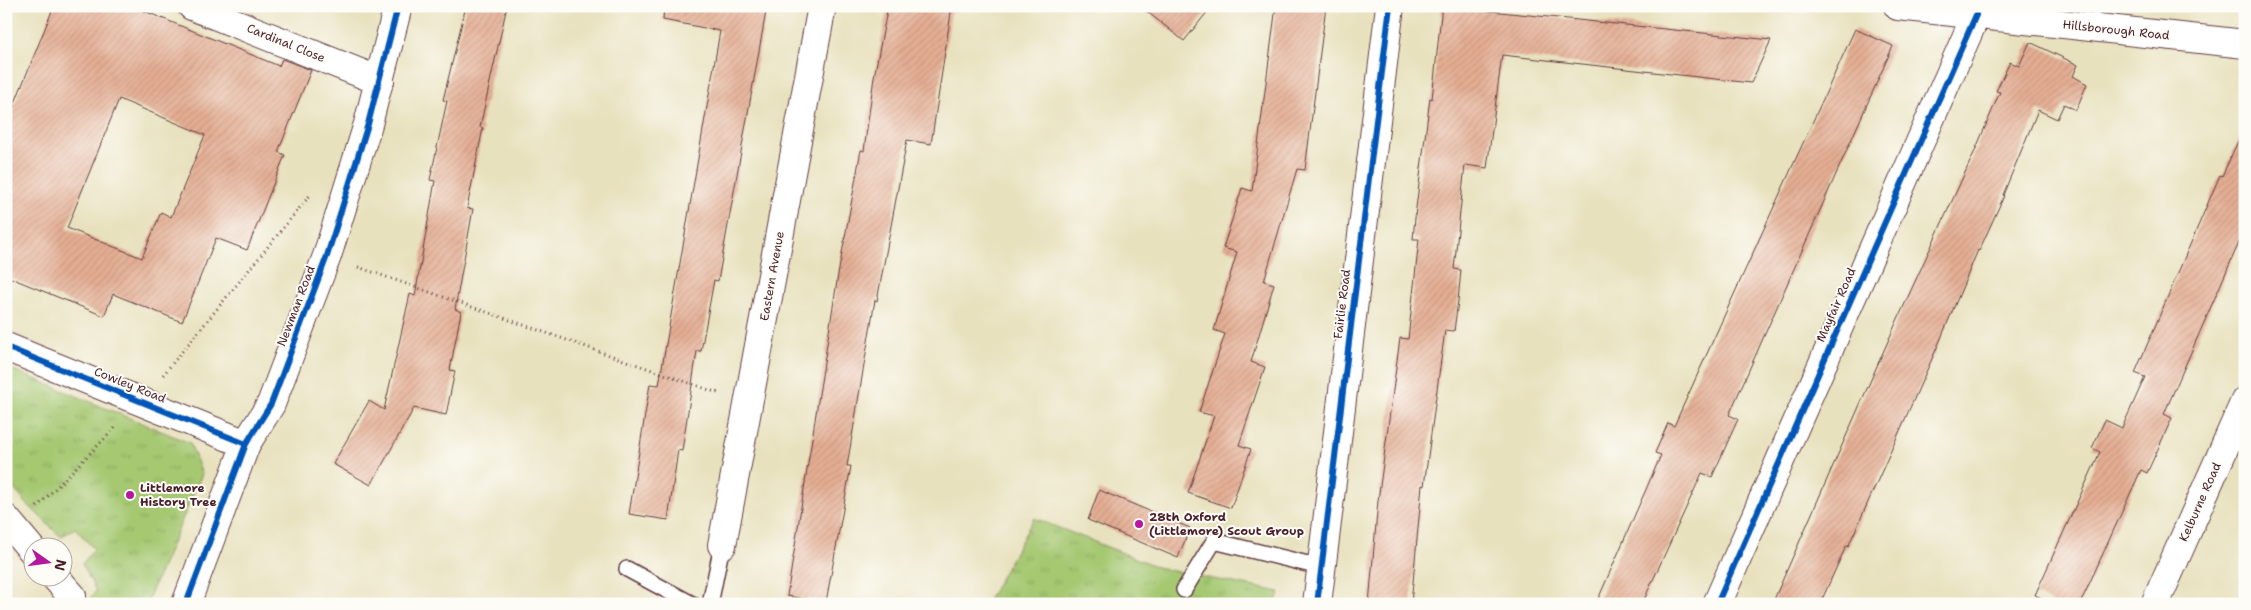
<svg xmlns="http://www.w3.org/2000/svg" width="2251" height="610" viewBox="0 0 2251 610" font-family="'Shantell Sans',sans-serif">
<style>
.park{fill:url(#park-tufts);stroke:#78744e}
.building{fill:url(#building-hatch);fill-rule:evenodd}
.lines{fill:none;stroke-linecap:round;stroke-linejoin:round}
.lane-casing{stroke:#623c41;stroke-width:18}
.street-casing{stroke:#623c41;stroke-width:30}
.path{stroke:#623c41;stroke-width:3;stroke-dasharray:1 4;stroke-linecap:butt}
.lane{stroke:#fff;stroke-width:15}
.street{stroke:#fff;stroke-width:28}
.cycleway-casing{stroke:#fdfcf7;stroke-width:9}
.cycleway{stroke:#0057b8;stroke-width:6}
.poi-dot{fill:#b5179e;stroke:#fdfcf7;stroke-width:2}
.labels{text-anchor:middle;stroke-width:4;stroke-linejoin:round;paint-order:stroke}
.street-label{font-size:12px;fill:#4a1f2b;stroke:#fdfcf7}
.poi-label{font-size:12px;font-weight:bold;fill:#4a1f2b;stroke:#fdfcf7;text-anchor:start}
</style>
<defs>
<pattern id="park-tufts" width="24" height="20" patternUnits="userSpaceOnUse" patternTransform="scale(1.25)"><rect width="24" height="20" fill="#a5c871"/><path d="M3 7l-1-3M5 7V3M7 7l1-3M15 17l-1-3M17 17v-4M19 17l1-3" fill="none" stroke="#90ab62"/></pattern>
<pattern id="building-hatch" width="6" height="6" patternUnits="userSpaceOnUse" patternTransform="scale(1.25)"><rect width="6" height="6" fill="#e4ae93"/><path d="M-1 1l2-2M0 6l6-6M5 7l2-2" fill="none" stroke="#c5957f"/></pattern>
</defs>
<rect width="100%" height="100%" fill="#fdfcf7"/>
<filter id="ink" filterUnits="userSpaceOnUse"><feTurbulence type="fractalNoise" baseFrequency=".02" numOctaves="2"/><feDisplacementMap in="SourceGraphic" scale="10" xChannelSelector="R" yChannelSelector="G"/><feConvolveMatrix kernelMatrix="1 2 1 2 8 2 1 2 1" color-interpolation-filters="sRGB"/></filter>
<filter id="wash" filterUnits="userSpaceOnUse"><feTurbulence type="fractalNoise" baseFrequency=".0096" numOctaves="4" result="noise"/><feDisplacementMap in="SourceGraphic" scale="20" xChannelSelector="R" yChannelSelector="G"/><feGaussianBlur stdDeviation="1.12" result="paint"/><feColorMatrix in="noise" values="0 0 0 0 0 0 0 0 0 0 0 0 0 0 0 0 0 1.4 0 .05"/><feComposite in="paint" operator="in"/></filter>
<g filter="url(#wash)">
<rect width="100%" height="100%" fill="#e8e1be"/>
<!-- park -->
<path class="park" d="M6 367 190 443 202 474 146 604H86L96 591 82 564 94 549 75 528 61 537 25 502 6 479Z
M1034 518 1163 569 1280 592 1274 604H986Z"/>
<g id="blocks">
<!-- building -->
<path class="building" d="M54 6H132L279 66 282 59 311 70 278 152 285 155 247 250 216 238 182 322 113 294 104 316 6 276V125ZM119 99 205 135 171 217 161 212 142 258 67 228Z
M466 6H507L480 127 483 128 467 208 473 209 455 309 461 312 450 370 455 371 446 415 414 408 371 485 333 464 369 401 384 410 410 294 415 296 435 181 430 180 447 101 443 100Z
M664 6H767L718 281 714 280 701 351H697L682 451 678 450 668 520 629 514 650 384 659 385 720 31 663 20Z
M888 6H952L931 144 907 140 877 301 875 300 847 466H851L826 602 787 596 838 275 861 150 864 151 874 77Z
M1140 6H1212L1184 41Z
M1276 6H1326L1305 170 1297 169 1264 281 1274 284 1251 362 1265 367 1239 445 1251 449 1231 508 1188 493 1214 416 1199 412 1225 334 1214 330 1237 252 1223 248 1242 188 1252 191Z
M1442 6 1771 40 1751 83 1502 55 1487 168 1465 165 1454 269 1461 270 1458 301 1454 331 1445 330 1424 486 1422 485 1411 604H1369L1378 501 1396 368 1400 338 1408 339 1413 295 1419 239H1413L1416 208 1430 98 1432 99Z
M1855 29 1893 46 1729 415 1738 419 1712 477 1702 473 1642 604H1596L1661 455 1655 453 1668 423 1674 426Z
M2030 42 2078 65 2073 76 2087 84 2076 110 2064 104 2057 119 2038 110 2003 195 2004 196 1979 251 1978 250 1939 343 1848 547 1846 546 1820 604H1772L1896 323 1974 153 2000 92 1996 91 2010 62 2019 66Z
M2245 126V229L2164 414 2172 418 2147 473 2141 470 2080 604H2055L2035 595 2100 452 2092 448 2105 420 2122 428 2145 377 2135 373 2220 175 2222 176Z
M1099 490 1190 528 1178 558 1088 520Z"/>
</g>
</g>
<g filter="url(#ink)">
<use href="#blocks" fill-opacity="0" stroke="#623c41" stroke-width="1"/>
<g class="lines">
<defs>
<path id="lane" d="M627 569 692 604
M1184 590 1214 541 1320 567
M710 604 722 545"/>
<path id="street" d="M192 6 380 81
M1898 6 2245 44
M6 347 246 444
M6 519 32 550
M722 545 822 6
M56 578 72 596
M186 604 246 444 271 404 327 256 368 124 398 6
M1317 604 1390 6
M1717 604 1976 15
M2155 604 2245 401"/>
</defs>
<!-- lane casing -->
<use href="#lane" class="lane-casing"/>
<!-- street casing -->
<use href="#street" class="street-casing"/>
<!-- path -->
<path class="path" d="M358 267 718 393
M163 375 311 194
M37 507 117 426"/>
<!-- lane -->
<use href="#lane" class="lane"/>
<!-- street -->
<use href="#street" class="street"/>
<defs>
<path id="cycleway" d="M6 347 246 444
M186 604 246 444 271 404 327 256 368 124 398 6
M1317 604 1390 6
M1717 604 1976 15"/>
</defs>
<!-- cycleway casing -->
<use href="#cycleway" class="cycleway-casing"/>
<!-- cycleway -->
<use href="#cycleway" class="cycleway"/>
</g>
</g>
<!-- markers -->
<g class="poi-dot">
<circle cx="130" cy="495" r="5"/>
<circle cx="1139" cy="524" r="5"/>
</g>
<g class="labels">
<!-- street labels -->
<g class="street-label">
<text transform="translate(2116 30) rotate(6)" y="4">Hillsborough Road</text>
<text transform="translate(286 43) rotate(22)" y="4">Cardinal Close</text>
<text transform="translate(772 276) rotate(-80)" y="4">Eastern Avenue</text>
<text transform="translate(1342 304) rotate(-83)" y="4">Fairlie Road</text>
<text transform="translate(1836 305) rotate(-66)" y="4">Mayfair Road</text>
<text transform="translate(296 306) rotate(-69)" y="4">Newman Road</text>
<text transform="translate(130 385) rotate(22)" y="4">Cowley Road</text>
<text transform="translate(2200 502) rotate(-66)" y="4">Kelburne Road</text>
</g>
<!-- poi labels -->
<g class="poi-label">
<text x="140" y="492">Littlemore<tspan x="140" dy="14">History Tree</tspan></text>
<text x="1149" y="521">28th Oxford<tspan x="1149" dy="14">(Littlemore) Scout Group</tspan></text>
</g>
</g>
<!-- margin -->
<rect width="2251" height="610" fill="none" stroke="#fdfcf7" stroke-width="25"/>
<!-- north arrow -->
<g transform="translate(48 562) rotate(104)"><circle r="24" fill="#fdfcf7" stroke="#b5a4a5"/>
<path d="M0-4L9 19L0 12L-9 19Z" fill="#b5179e"/>
<text y="-8" font-size="14" font-weight="bold" text-anchor="middle" fill="#4a1f2b">N</text>
</g>
</svg>
